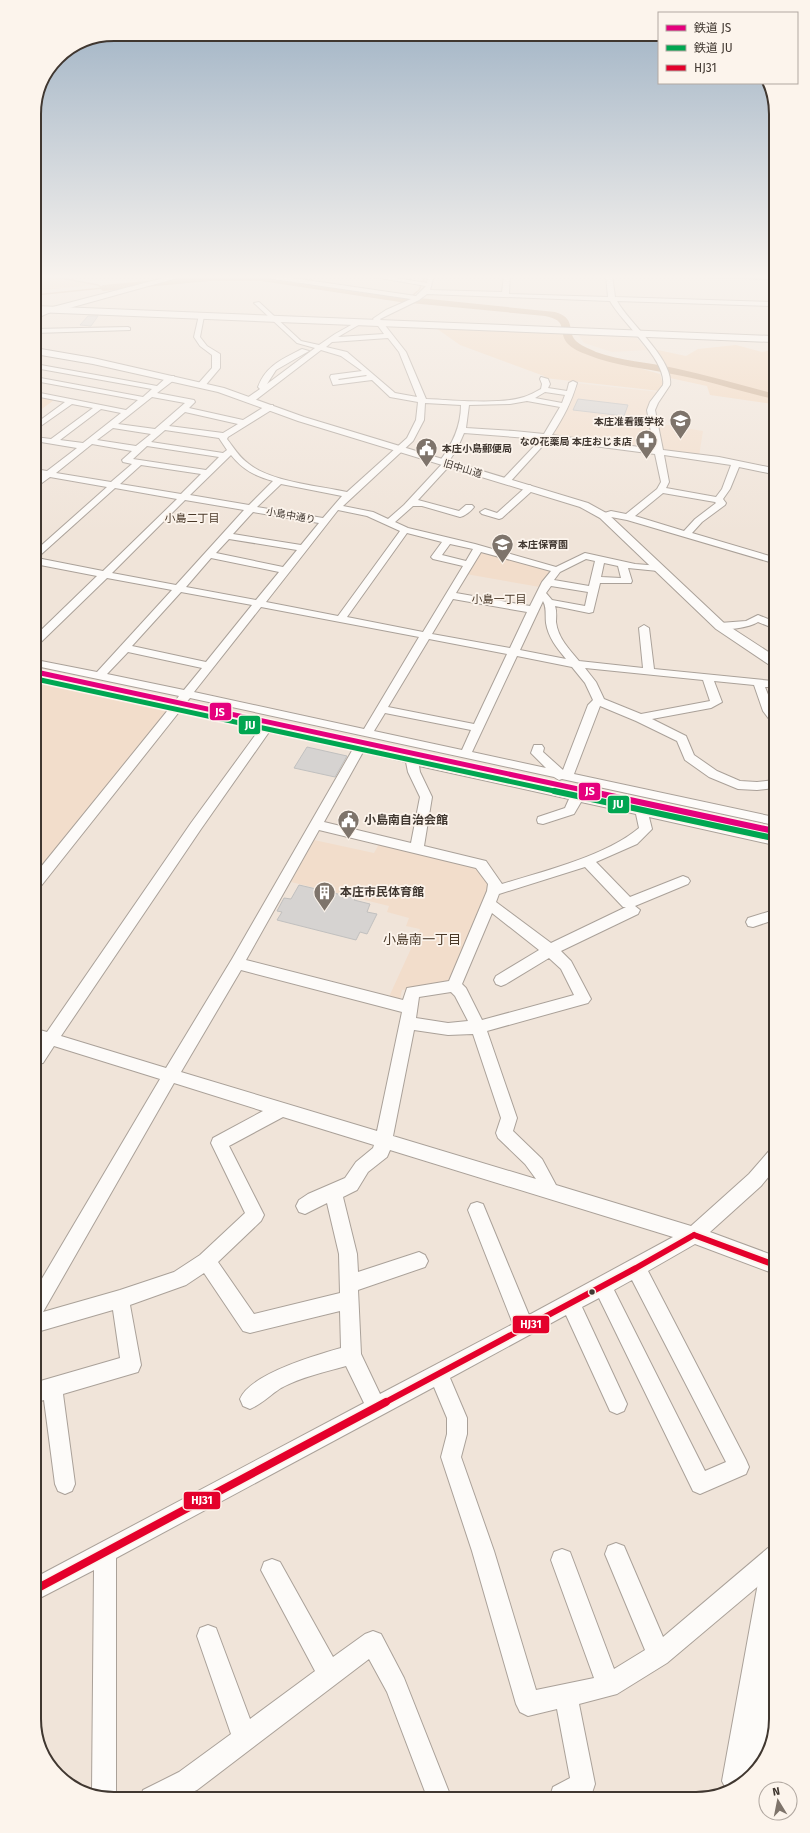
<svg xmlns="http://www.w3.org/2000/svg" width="810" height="1833" viewBox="0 0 810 1833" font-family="'Fira Sans','Noto Sans JP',sans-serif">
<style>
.built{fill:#f2ddcb}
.green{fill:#f2d6bc}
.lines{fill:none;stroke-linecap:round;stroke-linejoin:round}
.stream{stroke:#caaa8c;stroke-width:1.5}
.river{fill:#caaa8c;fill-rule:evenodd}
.building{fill:#d6d3d1;stroke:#c1c0bf}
.minor-casing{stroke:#aaa199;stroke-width:2}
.major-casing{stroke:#aaa199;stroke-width:2}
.highway-casing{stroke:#aaa199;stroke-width:2}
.minor{fill:#fdfbf9;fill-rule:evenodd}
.major{fill:#fdfbf9;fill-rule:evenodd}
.highway{fill:#fdfbf9;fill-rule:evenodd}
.bus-1-far1-casing{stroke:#fcf4ec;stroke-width:10}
.bus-1-casing{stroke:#fcf4ec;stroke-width:11}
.bus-1-far1{stroke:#e4002b;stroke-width:6}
.bus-1{stroke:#e4002b;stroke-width:8}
.rail-1-far1-casing{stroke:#fcf4ec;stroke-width:8}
.rail-1-casing{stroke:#fcf4ec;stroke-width:9}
.rail-2-far1-casing{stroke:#fcf4ec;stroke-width:8}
.rail-2-casing{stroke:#fcf4ec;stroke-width:9}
.rail-1-far1{stroke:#e5007d;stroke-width:5}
.rail-1{stroke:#e5007d;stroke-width:6}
.rail-2-far1{stroke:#00a651;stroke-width:5}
.rail-2{stroke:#00a651;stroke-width:6}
.bus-dot{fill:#403730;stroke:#fcf4ec;stroke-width:1.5}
.labels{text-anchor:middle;stroke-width:3.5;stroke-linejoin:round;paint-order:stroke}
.far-poi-label{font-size:10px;font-weight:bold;fill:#403730;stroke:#fcf4ec;text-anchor:end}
.far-street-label{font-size:10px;fill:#403730;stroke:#fcf4ec}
.far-neighbourhood-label{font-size:11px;fill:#493828;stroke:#fcf4ec}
.poi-label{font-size:12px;font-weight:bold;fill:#403730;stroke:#fcf4ec;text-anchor:start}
.neighbourhood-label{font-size:13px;fill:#493828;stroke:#fcf4ec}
.rim{fill:none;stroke:#403730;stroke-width:2}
.line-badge{stroke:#fcf4ec;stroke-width:1.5}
.badge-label{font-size:11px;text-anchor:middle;font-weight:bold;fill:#fff}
</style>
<rect width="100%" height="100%" fill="#f0e4d9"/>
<!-- built -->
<path class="built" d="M577 333 635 336 647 350 612 352 584 343Z
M575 383 659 392 649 402 648 410 657 450 548 435 568 408Z
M656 423 703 431 699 456 661 450Z
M478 551 555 570 540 587 466 574Z
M36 681 170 709 36 873Z
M314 840 374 853 379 844 478 866 492 885 452 982 402 990 400 999H388L420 929 406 926 409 918 387 912 389 906 291 882Z"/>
<!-- green -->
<path class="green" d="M35 275H41L95 285 35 291Z
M433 326 562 332 572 345 582 352 660 374 663 385 660 391 545 378 544 376 460 345Z
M736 345 762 352 772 350 773 404 710 395 707 386 670 378 667 368 653 349 686 356 698 349Z
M35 395 54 400 35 414Z"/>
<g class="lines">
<!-- stream -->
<path class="stream" d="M45 275 98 285 102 288
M35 295 103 288
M407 300 419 290 426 275"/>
<!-- river -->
<path class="river" d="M210 275H261L400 296 555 312C576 318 567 330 575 340 579 345 590 349 596 352 621 361 648 362 674 368 707 375 740 385 772 393L773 399C739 391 706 380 672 374 644 368 615 366 588 355 582 353 571 348 567 343 557 329 569 321 545 316L400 302 261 281H210L103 291 99 288 103 285Z"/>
</g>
<!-- building -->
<path class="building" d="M88 316H98L91 326 80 325Z
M578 399 628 405 624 416 573 410Z
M307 747 347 756 335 777 294 768Z
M299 885 355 898 354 900 370 904 367 912 377 914 367 934 360 932 356 940 277 920 282 912 277 911 284 898 291 899Z"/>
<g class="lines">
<defs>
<path id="minor" d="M257 275H272L416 296 426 286 363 275H377L427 283 428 275H434L430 290 502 292 504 275H510L509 294 608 297 606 275H612L615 297 772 302V306L617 301C629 323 674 360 670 385L658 403 655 410 663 450 719 457 773 468V474L739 467 730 489 723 499 726 503 725 505 702 522 692 533 773 557V563L627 520 611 517 601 518 599 516 601 514 611 511 626 514 657 489 661 482 655 454 548 440 509 483H503V479L541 439 464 433 457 449 449 461 452 463 418 500 459 511 466 505H472L474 507C471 511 465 516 460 517L422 506H413L395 522 408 528 475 544 556 567 585 553 635 564 661 566 663 568 658 571 628 568 632 581 631 583H600L593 612 589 613 555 606C557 612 556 617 556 622 558 638 569 649 579 661L643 668 639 628 644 625 649 628 654 669 773 681V687H765L773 707V719H769L763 711 754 685 714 681 722 702 711 708 652 719 686 736 694 755 717 771 740 781 757 782 774 780V788L757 790 738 789 709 777 685 760 677 741 636 721 600 706 574 774 774 817V825L562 779 559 780 554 777 190 698 183 706 360 743 460 768 774 836V845L649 817 652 829 637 844 596 862 630 897 683 876 688 878 690 881 688 884 635 906 640 910 638 914 561 951 571 961 591 999 588 1003 487 1031 517 1118 513 1131 542 1159 556 1185 691 1226 749 1174 769 1151 774 1149 775 1169 761 1186 710 1232 775 1256V1274L695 1244 648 1271 746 1460 749 1467 746 1474 700 1494 693 1491 599 1298 582 1307 627 1404 624 1411 617 1414 610 1411 566 1315 450 1378 467 1418V1434L461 1457 494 1551 536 1690 594 1678 551 1560 554 1552 562 1549 570 1552 614 1669 645 1650 605 1554 608 1546 616 1543 624 1546 663 1637 768 1548 776 1545V1571L667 1663 617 1694 579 1704 595 1784 592 1793 587 1796H550L553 1787 570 1778 557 1709 528 1716 520 1712 516 1704 472 1551 441 1457 447 1434V1418L434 1387 116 1558V1799H108L92 1792 94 1570 38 1599V1576L364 1403 346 1366C325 1372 301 1377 281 1388 270 1395 262 1404 250 1409L243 1406 240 1399C250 1374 316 1355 341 1348L340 1311 250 1333 243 1331 204 1273 186 1285 130 1305 141 1365 138 1372 63 1394 75 1484 72 1491 65 1494 58 1491 55 1484 44 1400 37 1402V1382L120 1358 113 1310 37 1332V1287L160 1079 54 1046 43 1063 37 1064V1046L39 1042 37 1041 36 1029 47 1032 191 823 259 730 179 712 41 886 36 888V873L168 710 36 680V674L173 704 179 696 36 666V660L97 672 172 590 107 578 40 643 36 644 35 636 97 576 35 564V551L107 487 50 477 35 488V481L41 476 35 475V469L47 471 77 448 35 441V437L51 439 93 408 72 404 35 430V424L65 402 35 396V392L126 410 138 400 35 381V377L143 397 152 389 35 368V364L157 386 168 376H174V380L157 393 194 400 195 402 189 408 243 420 267 405H273V409L228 437 227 439C234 448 239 457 249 464 271 482 319 486 347 492L407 438 416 420 418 402 390 397 372 380 333 385 330 377 331 375 362 371 341 356 321 350 253 402H247V398L260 389 258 387C266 365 283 359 302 349L309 351 276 370 267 384 315 348 297 343 254 303 259 302 301 341 319 345 335 334 360 320 362 321V323L338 337 384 334 373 319 374 318 386 310 411 299 260 277ZM427 294 610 301C622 323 667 360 663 385L650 402 647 410 654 449 552 435C564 416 571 403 577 383L573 381 569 383 567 391 548 388 550 384 548 379 541 377 540 379 542 384 541 389C535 392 530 395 524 397 500 405 452 400 426 399L406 352 380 319 419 300ZM388 338 399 352 417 397 395 393 347 352 326 347 332 342ZM366 375 367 376 339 380 338 379ZM545 392 565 395 562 403 535 398ZM152 397 185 403 155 429 118 424ZM527 401 560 407 544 434 514 431 466 428 469 405 510 404ZM425 403 461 405C461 427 452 445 439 462L442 464 404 505 388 519 373 512 343 506 413 441 424 420ZM101 409 121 413 83 443 60 440ZM185 412 238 424 223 433 169 426ZM113 428 151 434 136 446 97 440ZM165 430 219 438 227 450 223 453 151 442ZM92 444 132 451 122 460 123 462 132 464 111 482 56 473ZM147 446 219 457 206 470 133 459ZM231 455C243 470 255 476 273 481L249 505 190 495ZM664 455 731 465 722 489 716 497 666 488 669 482ZM141 465 201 474 181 494 120 484ZM281 484 342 496 323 518 257 507ZM115 488 177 499 103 571 37 558ZM663 493 715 502 716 503 695 519 684 531 635 516ZM185 500 244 510 176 585 112 573ZM338 510 367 516 400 531 338 616 266 602ZM253 512 319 523 301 545 233 534ZM407 533 442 542 431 557 433 559 463 566 423 632 347 617ZM229 539 297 550 283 567 216 553ZM450 544 473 549 466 561 442 555ZM481 552 551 571 542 582 530 606 456 593ZM211 558 279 572 256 600 186 587ZM586 559 595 561 589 586 554 580 560 572ZM604 563 618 566 621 578 601 577ZM551 586 588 592 585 606 552 600 546 593ZM181 592 252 605 206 662 132 646ZM453 599 527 612 510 648 432 634ZM543 601C547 608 545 615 546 623 548 637 557 648 566 659L520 650ZM261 607 419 637 364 729 194 692ZM429 639 507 654 474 724 388 707ZM128 652 202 668 184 690 107 674ZM517 656 572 667 585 683 593 700 588 705 563 770 543 752 544 748 542 745H534L531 753 546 768 472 752ZM585 668 703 680 710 701 641 714 604 699 596 682ZM385 713 471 730 462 750 374 731ZM269 732 353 749 232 959 166 1068 61 1036 201 829ZM363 752 406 762 408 772 420 797 411 843 324 822ZM419 766 569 799 565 808 538 817 537 820 538 823 543 824 574 814 581 802 636 814 639 828C606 856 544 871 502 884L486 861 424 846 432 797 420 772ZM319 830 476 868 488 884 487 891 449 981 407 988 403 1000 246 960ZM585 867 623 907H626L551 943 496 902 499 894ZM492 913 539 950 496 976 494 980 496 984 501 986 506 984 549 958 561 969 574 995 482 1020 466 988 462 984ZM241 970 402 1012 377 1131 181 1072ZM451 992 455 996 468 1021 448 1023 416 1018 419 997ZM414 1030 448 1035 473 1034 501 1118 496 1133 498 1138 525 1164 536 1179 393 1136ZM174 1083 263 1111 213 1138 211 1143 245 1213 200 1255 174 1272 120 1290 43 1312ZM283 1117 374 1145 373 1148 356 1162 345 1178 308 1194 299 1200 296 1206 299 1212 305 1214 327 1203 339 1254 340 1293 254 1314 218 1262 261 1221 264 1215 229 1146ZM390 1150 673 1237 529 1315 483 1204 477 1202 471 1204 468 1210 513 1324 380 1394 361 1354 358 1290 425 1267 428 1261 425 1255 419 1252 358 1272 357 1254 343 1197 357 1190 368 1172 387 1157ZM632 1280 726 1462 705 1471 614 1290Z
M699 275H772V279L702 277Z
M50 309 55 310 35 319V315Z
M199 315 204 316 200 337 207 346 220 354V368L204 387H201L197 385 212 368V355L200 346 194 337Z
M128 327 130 328V330L35 333V329Z
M530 485 534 488 533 490 502 518 499 519 482 514 480 512 485 509 497 513 527 486Z
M758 615 773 621V628L758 622C751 627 721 633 715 626L720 623 746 621Z
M774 910V920L753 927 748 926 746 922 748 918Z
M272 1559 280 1562 333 1657 365 1634 373 1631 381 1634 404 1678 451 1797H427L387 1692 369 1659 197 1790 179 1798 140 1799 143 1790 179 1772 231 1734 197 1636 200 1628 208 1625 216 1628 250 1719 315 1671 261 1570 264 1562Z"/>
<path id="major" d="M175 275H188L55 312H52L48 310 49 308Z
M35 348 93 358 224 388 304 417 588 503 608 514 724 623 773 655V665L768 664 716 629 600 518 580 507 298 421 218 392 93 364 35 354Z"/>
<path id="highway" d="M35 306 772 336V342L35 312Z
M776 1556V1719L762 1764 727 1791 722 1781 760 1572 765 1561Z"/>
</defs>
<!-- minor casing -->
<use href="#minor" class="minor-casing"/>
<!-- major casing -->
<use href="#major" class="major-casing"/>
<!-- highway casing -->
<use href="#highway" class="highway-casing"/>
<!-- minor -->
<use href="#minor" class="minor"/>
<!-- major -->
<use href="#major" class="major"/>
<!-- highway -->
<use href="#highway" class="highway"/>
<defs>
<path id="bus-1-far1" d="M694 1235 775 1265
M384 1403 636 1268 694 1235"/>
<path id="bus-1" d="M38 1588 386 1402"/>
</defs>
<!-- bus-1-far1 casing -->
<use href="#bus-1-far1" class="bus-1-far1-casing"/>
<!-- bus-1 casing -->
<use href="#bus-1" class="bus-1-casing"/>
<!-- bus-1-far1 -->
<use href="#bus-1-far1" class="bus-1-far1"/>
<!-- bus-1 -->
<use href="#bus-1" class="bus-1"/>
<defs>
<path id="rail-1-far1" d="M36 672 592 792"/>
<path id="rail-1" d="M588 791 774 831"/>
<path id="rail-2-far1" d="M36 679 559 792"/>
<path id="rail-2" d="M554 791 773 838"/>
</defs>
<!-- rail-1-far1 casing -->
<use href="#rail-1-far1" class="rail-1-far1-casing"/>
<!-- rail-1 casing -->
<use href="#rail-1" class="rail-1-casing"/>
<!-- rail-2-far1 casing -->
<use href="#rail-2-far1" class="rail-2-far1-casing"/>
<!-- rail-2 casing -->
<use href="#rail-2" class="rail-2-casing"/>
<!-- rail-1-far1 -->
<use href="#rail-1-far1" class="rail-1-far1"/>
<!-- rail-1 -->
<use href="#rail-1" class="rail-1"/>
<!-- rail-2-far1 -->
<use href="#rail-2-far1" class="rail-2-far1"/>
<!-- rail-2 -->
<use href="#rail-2" class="rail-2"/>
</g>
<!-- sky -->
<linearGradient id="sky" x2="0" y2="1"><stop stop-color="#9cb0c3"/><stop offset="0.52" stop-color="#f8f3ee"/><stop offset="1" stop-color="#f8f3ee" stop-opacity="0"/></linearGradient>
<rect width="810" height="532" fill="url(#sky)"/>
<!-- icons -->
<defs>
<symbol id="university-pin" viewBox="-11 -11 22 30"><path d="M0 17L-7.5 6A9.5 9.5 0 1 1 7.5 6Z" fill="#7e746b" stroke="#fcf4ec"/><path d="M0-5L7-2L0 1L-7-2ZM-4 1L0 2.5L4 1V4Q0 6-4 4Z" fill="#fff"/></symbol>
<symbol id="pharmacy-pin" viewBox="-11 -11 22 30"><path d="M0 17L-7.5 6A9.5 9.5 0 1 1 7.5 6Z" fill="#7e746b" stroke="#fcf4ec"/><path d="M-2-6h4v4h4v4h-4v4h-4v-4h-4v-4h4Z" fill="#fff"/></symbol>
<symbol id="civic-pin" viewBox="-11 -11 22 30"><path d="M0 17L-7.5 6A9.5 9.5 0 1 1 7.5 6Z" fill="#7e746b" stroke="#fcf4ec"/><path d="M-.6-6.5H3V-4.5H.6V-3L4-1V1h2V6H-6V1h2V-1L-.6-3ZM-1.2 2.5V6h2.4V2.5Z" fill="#fff"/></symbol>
<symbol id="school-pin" viewBox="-11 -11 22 30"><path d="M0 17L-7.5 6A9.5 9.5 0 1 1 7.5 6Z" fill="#7e746b" stroke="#fcf4ec"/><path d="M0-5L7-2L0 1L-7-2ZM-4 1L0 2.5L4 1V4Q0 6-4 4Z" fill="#fff"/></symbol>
<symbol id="building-pin" viewBox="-11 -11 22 30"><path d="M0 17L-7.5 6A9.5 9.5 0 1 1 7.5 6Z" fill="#7e746b" stroke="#fcf4ec"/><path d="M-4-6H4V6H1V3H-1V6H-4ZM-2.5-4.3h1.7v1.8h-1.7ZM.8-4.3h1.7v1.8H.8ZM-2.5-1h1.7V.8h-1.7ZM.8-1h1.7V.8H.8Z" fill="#fff"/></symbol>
</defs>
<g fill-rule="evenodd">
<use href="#university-pin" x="668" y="408" width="25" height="34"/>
<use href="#pharmacy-pin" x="634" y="428" width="25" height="34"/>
<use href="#civic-pin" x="414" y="436" width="25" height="34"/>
<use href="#school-pin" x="490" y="532" width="25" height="34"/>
<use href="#civic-pin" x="336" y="808" width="25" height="34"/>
<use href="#building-pin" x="312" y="880" width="25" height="34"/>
</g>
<!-- markers -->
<circle class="bus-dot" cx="592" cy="1292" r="3.5"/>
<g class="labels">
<!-- far-poi labels -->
<g class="far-poi-label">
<text x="664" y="425">本庄准看護学校</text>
<text x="632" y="445">なの花薬局 本庄おじま店</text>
<text x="442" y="452" text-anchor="start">本庄小島郵便局</text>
<text x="518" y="548" text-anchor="start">本庄保育園</text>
</g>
<!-- far-street labels -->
<g class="far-street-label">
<text transform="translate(463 468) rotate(17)" y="4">旧中山道</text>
<text transform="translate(291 515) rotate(10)" y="4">小島中通り</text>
</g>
<!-- far-neighbourhood labels -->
<g class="far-neighbourhood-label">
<text x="192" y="522">小島二丁目</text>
<text x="499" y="603">小島一丁目</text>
</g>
<!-- poi labels -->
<g class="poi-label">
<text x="364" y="824">小島南自治会館</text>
<text x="340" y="896">本庄市民体育館</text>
</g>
<!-- neighbourhood labels -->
<g class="neighbourhood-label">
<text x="422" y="944">小島南一丁目</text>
</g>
</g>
<!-- crop -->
<path d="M0 0H810V1833H0ZM114 41H696A73 73 0 0 1 769 114V1719A73 73 0 0 1 696 1792H114A73 73 0 0 1 41 1719V114A73 73 0 0 1 114 41Z" fill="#fcf4ec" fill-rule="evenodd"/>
<path class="rim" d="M114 41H696A73 73 0 0 1 769 114V1719A73 73 0 0 1 696 1792H114A73 73 0 0 1 41 1719V114A73 73 0 0 1 114 41Z"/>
<g class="line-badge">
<rect x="209" y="702" width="23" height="19" rx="4" fill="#e5007d"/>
<rect x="238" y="715" width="23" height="20" rx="4" fill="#00a651"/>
<rect x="578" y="782" width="23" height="19" rx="4" fill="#e5007d"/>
<rect x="607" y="795" width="23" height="19" rx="4" fill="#00a651"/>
<rect x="512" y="1315" width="38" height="19" rx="4" fill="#e4002b"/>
<rect x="183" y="1491" width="38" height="19" rx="4" fill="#e4002b"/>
</g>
<g class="badge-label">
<text x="220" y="716">JS</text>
<text x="250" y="729">JU</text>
<text x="590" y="795">JS</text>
<text x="618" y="808">JU</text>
<text x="531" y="1328">HJ31</text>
<text x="202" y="1504">HJ31</text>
</g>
<!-- legend -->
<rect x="658" y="12" width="140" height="72" fill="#fcf4ec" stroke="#b1a8a1"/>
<rect x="666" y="25" width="20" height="6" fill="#e5007d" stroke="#b1a8a1"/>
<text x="694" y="32" font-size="12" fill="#403730">鉄道 JS</text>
<rect x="666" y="45" width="20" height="6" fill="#00a651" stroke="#b1a8a1"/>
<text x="694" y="52" font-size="12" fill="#403730">鉄道 JU</text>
<rect x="666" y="65" width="20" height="6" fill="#e4002b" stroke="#b1a8a1"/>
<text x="694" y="72" font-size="12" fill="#403730">HJ31</text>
<!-- north arrow -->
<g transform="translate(778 1801) rotate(350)"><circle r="19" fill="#fcf4ec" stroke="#b1a8a1"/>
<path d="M0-3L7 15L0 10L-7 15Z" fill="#7e746b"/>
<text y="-6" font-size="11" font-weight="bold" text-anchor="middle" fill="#403730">N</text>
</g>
</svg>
